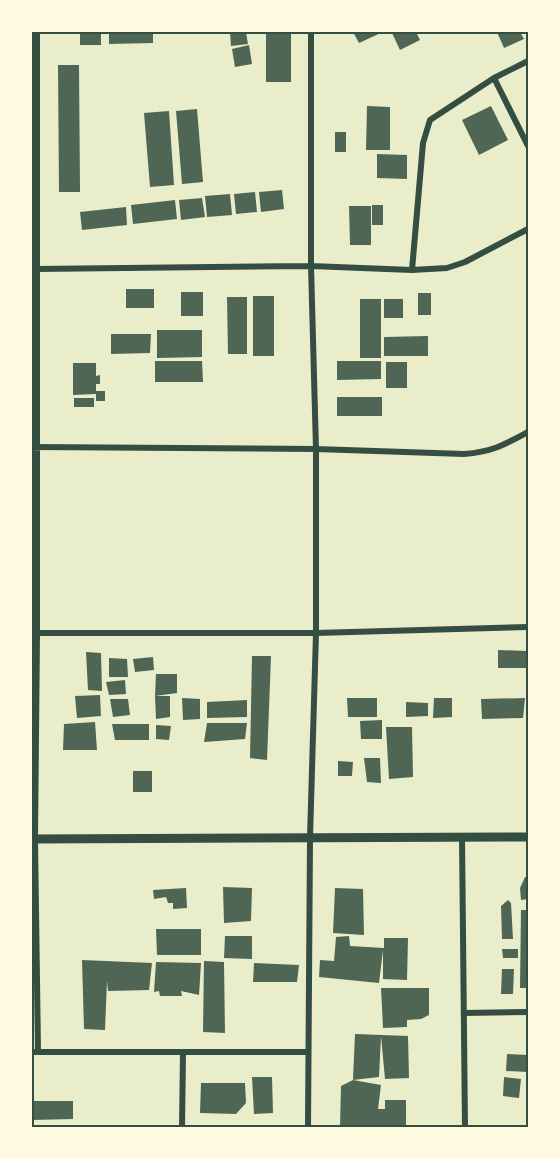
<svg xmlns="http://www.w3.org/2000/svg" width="560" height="1159" viewBox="0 0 560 1159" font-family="'Work Sans',sans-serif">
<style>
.building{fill:#4f6655}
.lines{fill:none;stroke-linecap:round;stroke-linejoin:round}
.minor{stroke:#344e41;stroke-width:6}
.tertiary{stroke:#344e41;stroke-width:9}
.neatline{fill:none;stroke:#344e41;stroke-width:2}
</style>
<rect width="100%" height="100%" fill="#e9edc9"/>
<!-- building -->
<path class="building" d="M80 32H101V45H80Z
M109 32H153V43L109 44Z
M230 32H246L248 44 231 46Z
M266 32H291V82H266Z
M353 32H383L359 43Z
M395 32H416L420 40 400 50 392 33Z
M497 32H520L524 39 504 48Z
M249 45 252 64 235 67 232 49Z
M58 65H79L80 192H59Z
M367 106 390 107V150H366Z
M491 106 508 140 479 155 462 120Z
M197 109 203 182 182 184 176 111Z
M169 111 174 185 150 187 144 113Z
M335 132H346V152H335Z
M377 154 407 155V179L377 178Z
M282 190 284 209 261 212 259 192Z
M255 192 257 212 236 214 234 194Z
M230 194 232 215 207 217 205 196Z
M202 198 205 217 181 220 179 200Z
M175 200 177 219 133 224 131 205Z
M372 205H383V225H372Z
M349 206H371V245H350Z
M126 207 127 225 82 230 80 212Z
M126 289H154V308H126Z
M181 292H203V316H181Z
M418 293H431V315H418Z
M253 296H274V356H253Z
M227 297H247V354H228Z
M360 299H381V358H360Z
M384 299H403V318H384Z
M157 330H202V357L157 358Z
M111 334H151L150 353 111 354Z
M428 336V356H384V337Z
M155 361H202L203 382H155Z
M337 361H381V379L337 380Z
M386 362H407V388H386Z
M73 363H96V376L100 375V384H96V391H105V401H96V394L73 395Z
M337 397H382V416H337Z
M74 398H94V407H74Z
M498 650 527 651 526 668H498Z
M86 652 101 653 102 691 88 690Z
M252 656H271L267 760 250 758Z
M153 657 154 670 135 672 133 659Z
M109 658 127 659 128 677H109Z
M156 674H177V693L155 696Z
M125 680 126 694 109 695 106 682Z
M100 695 101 716 77 718 75 696Z
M155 696H170V717L156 719Z
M182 698 200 699V719L183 720Z
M347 698H377V717H348Z
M434 698H452V717L433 718Z
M525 698 523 718 482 719 481 699Z
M110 699H128L130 715 113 717Z
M247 700V717L207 718V702Z
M406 702 428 703V716L406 717Z
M382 720V739H361L360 721Z
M95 722 97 750H63L64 724Z
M207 723H247L245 739 204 742Z
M112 724H149V740H115Z
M156 725 171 726 169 740 156 739Z
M386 727H412L413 777 389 779Z
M364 758H380L381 783 367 782Z
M338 761 353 762 352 776H338Z
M133 771H152V792H133Z
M525 877H528V899L521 900 520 888Z
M223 887 252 888 251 921 224 923Z
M186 888 187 908 173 909V903H168L166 897 154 899 153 890Z
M335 888 363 889 364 935 333 933Z
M508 900 511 903 513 939H502L501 906Z
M521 910H528V988H520Z
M156 929H201V955H157Z
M225 936H252V959L224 958Z
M349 936 350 946 384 948V938H408L407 980 383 979V950L379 983 319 977 320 960 334 961 336 937Z
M502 949H518V958H503Z
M82 960 152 963 149 990 108 991 107 981 105 1030 84 1029Z
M204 961 224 962 225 1033 203 1032Z
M156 962 201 963 199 995 181 991 182 996H160L159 991 154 992Z
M254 963 299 965 297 982H253Z
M502 969H514L513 994H501Z
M381 988H429V1015L421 1019 407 1020V1027L383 1028Z
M355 1034 408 1036 409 1078 385 1079 381 1036 379 1077 353 1080 381 1085 378 1109H385V1100H406V1128H340L341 1086 353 1080Z
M507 1054 528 1055V1072L506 1071Z
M252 1077H272L273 1113 254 1114Z
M504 1077 521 1079 519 1098 503 1096Z
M201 1083H245L246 1103 236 1114 200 1113Z
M32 1101H73V1119L32 1120Z"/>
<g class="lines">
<!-- minor -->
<path class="minor" d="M37 32V634L35 839 38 1052
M494 78 528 146
M36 269 311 266 412 270 447 268 465 262 528 229
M412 270 423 143 430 120 494 78 528 61
M32 447 316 449 464 454C492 452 504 445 528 432
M32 633H316L528 627
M462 837 465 1128
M464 1013 528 1012
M32 1052H308
M182 1128 183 1052
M308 1128 310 838 316 633V449L311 266V32"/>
<!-- tertiary -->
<path class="tertiary" d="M32 839 528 837"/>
</g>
<!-- border -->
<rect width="560" height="1159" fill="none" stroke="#fefae0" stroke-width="66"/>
<rect x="33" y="33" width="494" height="1093" class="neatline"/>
</svg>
